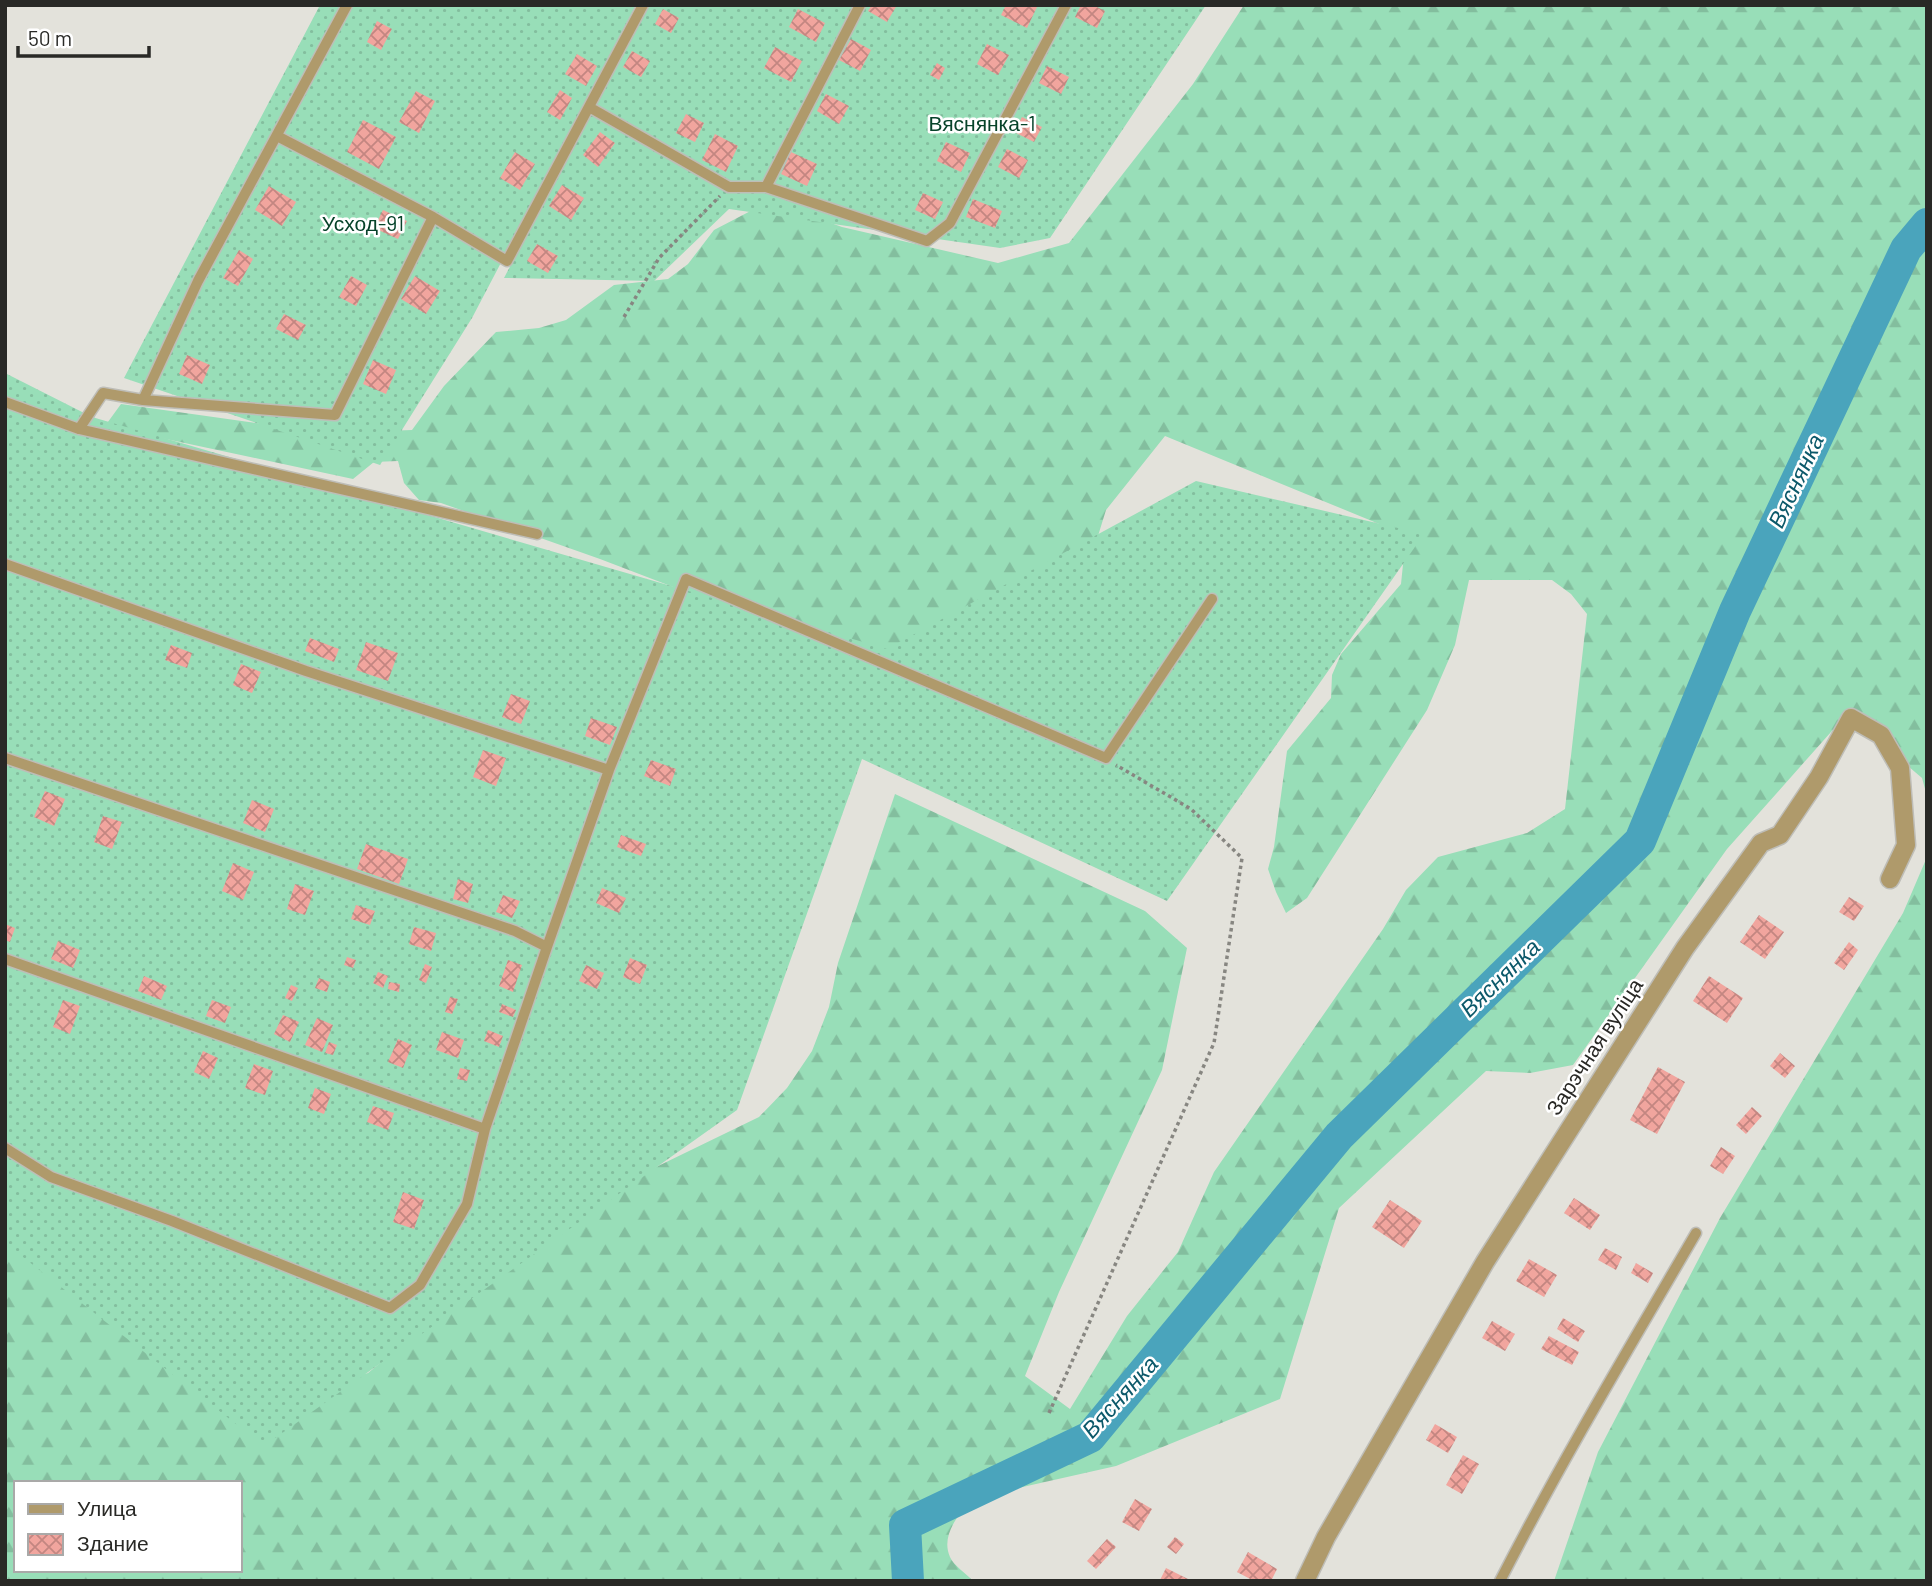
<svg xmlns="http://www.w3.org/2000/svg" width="1932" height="1586" viewBox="0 0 1932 1586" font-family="Barlow,sans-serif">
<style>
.forest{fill:url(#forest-firs);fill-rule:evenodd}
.garden{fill:url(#garden-dots)}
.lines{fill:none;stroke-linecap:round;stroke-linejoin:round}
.river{stroke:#4aa4bc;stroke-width:32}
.building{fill:url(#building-cross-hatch)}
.lane-casing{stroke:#bebdb7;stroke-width:13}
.street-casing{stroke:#bebdb7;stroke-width:21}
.path{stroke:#878681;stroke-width:3.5;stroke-dasharray:3.5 3.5;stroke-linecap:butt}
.lane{stroke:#af9a6b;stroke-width:10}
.street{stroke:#af9a6b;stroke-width:18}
.labels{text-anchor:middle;stroke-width:5;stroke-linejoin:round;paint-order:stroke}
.park-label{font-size:21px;fill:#07432a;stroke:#fff}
.street-label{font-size:21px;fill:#292926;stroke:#fff}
.water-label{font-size:23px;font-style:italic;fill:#0c596a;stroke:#fff}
</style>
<defs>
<pattern id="forest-firs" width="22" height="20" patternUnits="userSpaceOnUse" patternTransform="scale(1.75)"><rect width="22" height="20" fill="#98deb8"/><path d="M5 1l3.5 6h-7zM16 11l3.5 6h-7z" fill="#83be9e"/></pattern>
<pattern id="garden-dots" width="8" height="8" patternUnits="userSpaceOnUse" patternTransform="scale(1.75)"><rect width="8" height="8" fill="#98deb8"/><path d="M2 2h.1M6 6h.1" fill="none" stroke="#83be9e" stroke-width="1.8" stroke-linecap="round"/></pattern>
<pattern id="building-cross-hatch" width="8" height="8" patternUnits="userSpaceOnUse" patternTransform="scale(1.75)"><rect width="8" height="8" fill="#f1a59e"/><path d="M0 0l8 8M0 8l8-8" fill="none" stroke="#c38681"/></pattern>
</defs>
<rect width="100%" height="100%" fill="#e3e2db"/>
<!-- forest -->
<path class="forest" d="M1244 5H1927V796L1922 778 1847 714 1727 849 1573 1065 1530 1073 1486 1071 1339 1208 1280 1399 1116 1466 974 1498C960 1512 940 1535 950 1557 953 1565 967 1574 973 1581H5V1181L347 1379 368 1373 413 1336 619 1185 759 1117 787 1088 812 1051 829 1007 838 963 895 794 1145 911 1187 948 1162 1070 1059 1292 1025 1376 1070 1409 1127 1316 1178 1252 1214 1172 1383 929 1406 890 1438 857 1527 833 1565 809 1587 614 1571 594 1552 580H1469L1455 645 1427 710 1307 898 1286 913 1276 892 1268 869 1274 847 1287 751 1331 698 1332 675 1341 654 1401 584 1406 535 1165 436 1106 510 1093 552 869 662 600 559 441 503 419 500 404 483 398 461 374 462 353 479 105 426 121 404 328 433 412 430 444 386 496 332 539 328 566 320 614 285 668 279 688 264 714 230 770 201 842 227 998 263 1069 243 1193 84ZM16 1483H240V1570H16Z
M1927 857V1581H1554L1598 1452 1720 1218 1903 913Z"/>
<!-- garden -->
<path class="garden" d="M320 5H636L472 318 380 465 124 378Z
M647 5H1206L1050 238 1000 248 729 209 654 281 504 278Z
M5 373 92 417 887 649 1196 481 1424 534 1167 901 862 759 737 1110 264 1446 5 1243Z"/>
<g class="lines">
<!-- river -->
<path class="river" d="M908 1581 905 1525 1090 1437 1339 1136 1640 841 1735 611 1906 249 1927 224"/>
</g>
<!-- building -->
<path class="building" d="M872 5H897L887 22 868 11Z
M1006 5H1033L1037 7 1027 28 1001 15Z
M1081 5H1093L1105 11 1097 28 1075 17Z
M663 9 679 18 671 33 655 24Z
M798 9 825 23 816 42 789 27Z
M377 21 392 29 381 50 367 42Z
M851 39 871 50 860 71 839 60Z
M987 44 1009 55 998 75 977 64Z
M775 47 802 61 791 82 764 68Z
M632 51 650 61 641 77 623 67Z
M577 54 597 66 586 86 565 74Z
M937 63 945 68 939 80 930 75Z
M1047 66 1069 77 1061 94 1039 83Z
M560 90 572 98 560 120 547 112Z
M416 91 435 101 419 133 399 122Z
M826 94 849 106 839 124 817 111Z
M686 114 704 123 695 142 676 133Z
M1022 117 1042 127 1034 142 1014 132Z
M363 120 396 137 379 169 347 152Z
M600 132 615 143 598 167 583 155Z
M715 134 738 146 726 172 702 160Z
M946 142 970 153 961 172 937 161Z
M1007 149 1028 160 1019 178 998 167Z
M515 152 535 164 520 190 500 178Z
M791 152 817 164 807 186 781 174Z
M562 185 584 198 571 220 549 206Z
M269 186 296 202 282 226 255 210Z
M923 193 943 202 935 219 915 210Z
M973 199 1002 211 995 228 966 217Z
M383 210 407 221 398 239 374 228Z
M537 244 558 256 548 273 527 261Z
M239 250 253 259 238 286 223 278Z
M351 276 367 285 356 306 339 297Z
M415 276 440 291 426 314 401 299Z
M284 314 306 325 298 340 276 329Z
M187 355 210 365 202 384 179 374Z
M373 360 396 370 386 394 363 384Z
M310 638 339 649 334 662 305 651Z
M366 642 398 653 388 681 356 670Z
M171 645 192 653 187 668 165 660Z
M241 664 261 672 252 693 233 685Z
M511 694 530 701 521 724 502 717Z
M591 718 617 727 610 745 585 736Z
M483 750 506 758 496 786 473 777Z
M651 760 676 769 670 786 644 776Z
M45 791 65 799 54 826 34 817Z
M252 800 274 809 265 832 243 823Z
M103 816 122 822 112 849 94 842Z
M621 835 646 844 641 856 617 847Z
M366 844 408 859 399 884 357 869Z
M233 863 254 872 243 900 222 891Z
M458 879 473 884 468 903 453 899Z
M295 884 314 891 305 915 287 909Z
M602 888 626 898 619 913 596 903Z
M503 895 520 901 512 918 496 912Z
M1849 897 1864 906 1854 921 1839 912Z
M356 905 375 911 370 925 351 919Z
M1759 915 1784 932 1765 959 1740 942Z
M5 924 15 928 10 942 5 940Z
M414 927 436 933 431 951 409 944Z
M58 941 80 950 73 968 51 959Z
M1849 942 1858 950 1844 970 1834 963Z
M347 957 356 960 353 968 344 965Z
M630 958 647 965 640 984 623 977Z
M508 960 522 965 513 992 499 986Z
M425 964 432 967 426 983 419 980Z
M586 965 604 973 597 989 579 981Z
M378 972 388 976 383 988 373 983Z
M144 976 167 986 161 1000 138 991Z
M1709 976 1743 998 1727 1023 1693 1001Z
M319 978 330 982 327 992 315 988Z
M389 982 400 984 399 992 388 989Z
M291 985 298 988 292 1001 285 998Z
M450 997 458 999 452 1014 445 1012Z
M63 1000 80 1006 70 1034 53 1027Z
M212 1000 231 1007 225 1023 206 1016Z
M502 1004 516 1010 513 1017 499 1012Z
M283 1015 299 1022 290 1042 274 1034Z
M317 1018 333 1025 322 1052 305 1045Z
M488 1030 503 1036 499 1047 484 1041Z
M442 1032 464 1040 458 1058 436 1050Z
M398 1039 412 1045 403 1068 388 1062Z
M329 1042 337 1045 333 1055 325 1053Z
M203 1051 218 1058 209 1079 194 1072Z
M1780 1053 1795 1066 1785 1078 1770 1066Z
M254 1064 273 1071 265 1095 245 1088Z
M1658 1067 1685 1082 1657 1134 1630 1120Z
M460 1068 470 1070 467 1081 457 1079Z
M315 1088 331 1094 324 1114 308 1108Z
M373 1106 394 1113 388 1130 367 1122Z
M1752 1107 1762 1116 1746 1134 1736 1125Z
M1721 1147 1735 1156 1723 1174 1710 1166Z
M403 1192 424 1200 414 1229 393 1222Z
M1574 1198 1600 1215 1590 1230 1564 1213Z
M1390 1200 1422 1221 1404 1248 1372 1227Z
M1605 1248 1622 1257 1616 1270 1598 1260Z
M1529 1259 1557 1275 1544 1297 1516 1281Z
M1636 1263 1653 1273 1648 1283 1631 1273Z
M1563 1318 1585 1331 1578 1342 1557 1329Z
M1492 1321 1515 1334 1505 1351 1482 1338Z
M1549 1336 1579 1352 1572 1365 1541 1349Z
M1435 1424 1457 1437 1448 1453 1426 1440Z
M1463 1455 1479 1464 1462 1494 1446 1485Z
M1135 1499 1152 1509 1139 1531 1122 1522Z
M1175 1537 1184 1544 1176 1554 1167 1547Z
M1107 1539 1116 1547 1096 1569 1087 1561Z
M1248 1552 1277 1569 1271 1581H1254L1237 1572Z
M1166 1568 1192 1581H1162L1160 1580Z"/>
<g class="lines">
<defs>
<path id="lane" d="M347 5 198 281 143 400 335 415 433 217
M589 107 729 187H766L927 241 950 223 1066 5
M277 136 433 217 507 261 643 5
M766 187 860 5
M5 402 79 429 537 534
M79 429 103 393 143 400
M5 564 306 671 609 770
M5 758 515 931 547 947
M5 959 485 1129
M5 1148 51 1177 172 1221 390 1308 420 1285 467 1204 485 1129 547 947 609 770 686 579 1106 758 1212 599
M1500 1581C1561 1462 1629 1348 1696 1233"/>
<path id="street" d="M1305 1581 1326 1537 1485 1262 1685 948 1761 843 1780 835 1819 777 1851 718 1881 735 1900 768 1906 845 1890 879"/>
</defs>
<!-- lane casing -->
<use href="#lane" class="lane-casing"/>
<!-- street casing -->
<use href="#street" class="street-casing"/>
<!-- path -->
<path class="path" d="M624 317 659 258 720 196
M1049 1413 1214 1043 1242 858 1191 809 1116 765"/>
<!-- lane -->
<use href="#lane" class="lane"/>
<!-- street -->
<use href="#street" class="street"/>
</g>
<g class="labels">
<!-- park labels -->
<g class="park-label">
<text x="982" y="131">Вяснянка-1</text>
<text x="363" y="231">Усход-91</text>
</g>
<!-- street labels -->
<g class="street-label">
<text transform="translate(1595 1047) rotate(-57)" y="7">Зарэчная вуліца</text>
</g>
<!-- water labels -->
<g class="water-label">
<text transform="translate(1796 481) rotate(-65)" y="8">Вяснянка</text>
<text transform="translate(1500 978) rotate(-44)" y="8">Вяснянка</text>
<text transform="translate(1120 1397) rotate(-48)" y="8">Вяснянка</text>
</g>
</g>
<!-- border -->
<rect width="1932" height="1586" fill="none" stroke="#292926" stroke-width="14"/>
<!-- legend -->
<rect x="14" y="1481" width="228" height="91" fill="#ffffff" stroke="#a9a9a8" stroke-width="2"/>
<rect x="28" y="1504" width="35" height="10" fill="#af9a6b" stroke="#a9a9a8" stroke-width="2"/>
<text x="77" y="1516" font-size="21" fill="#292926">Улица</text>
<rect x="28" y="1534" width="35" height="21" fill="url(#building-cross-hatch)" stroke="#a9a9a8" stroke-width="2"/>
<text x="77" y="1551" font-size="21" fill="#292926">Здание</text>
<!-- scale -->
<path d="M18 46v10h131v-10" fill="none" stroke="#292926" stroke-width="3.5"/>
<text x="28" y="46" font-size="21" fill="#292926" stroke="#ffffff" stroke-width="5" paint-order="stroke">50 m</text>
</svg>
